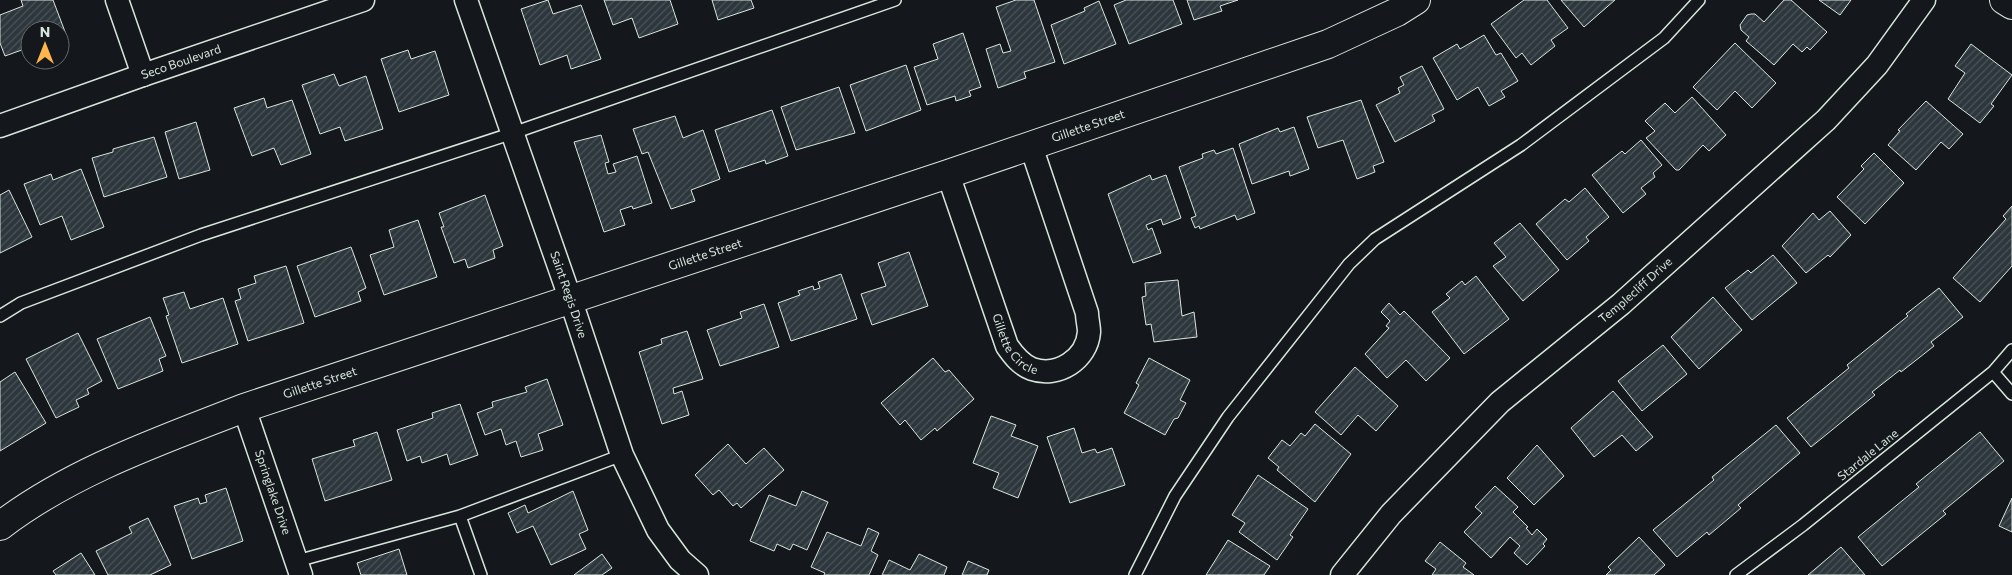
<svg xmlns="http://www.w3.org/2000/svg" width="2012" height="575" viewBox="0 0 2012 575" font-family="Commissioner,sans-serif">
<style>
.building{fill:url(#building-hatch);stroke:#d8e6dc}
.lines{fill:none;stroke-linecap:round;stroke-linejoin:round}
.lane-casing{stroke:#d8e6dc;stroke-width:14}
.street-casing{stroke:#d8e6dc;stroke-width:25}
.secondary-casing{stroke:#d8e6dc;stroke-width:30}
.lane{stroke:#14181c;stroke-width:11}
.street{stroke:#14181c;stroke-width:22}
.secondary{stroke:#14181c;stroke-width:28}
.labels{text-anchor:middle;stroke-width:4;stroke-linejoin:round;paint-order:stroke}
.street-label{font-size:12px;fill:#d8e6dc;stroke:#14181c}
</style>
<defs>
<pattern id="building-hatch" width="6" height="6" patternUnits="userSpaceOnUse" patternTransform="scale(1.25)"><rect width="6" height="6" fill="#2c363c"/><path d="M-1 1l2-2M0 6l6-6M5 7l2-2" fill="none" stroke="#4a5358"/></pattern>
</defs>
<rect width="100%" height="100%" fill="#14181c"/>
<!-- building -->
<path class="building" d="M21 0H53L67 37 60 40V30H30V47L5 56 0 43V15L23 6Z
M548 0 553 14 581 5 601 59 571 69 567 55 540 65 521 9Z
M604 0H670L678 24 639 38 632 18 613 25Z
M712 0H751L754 8 718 20Z
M1016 0H1034L1055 62 1024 72 1026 78 998 88 986 49 1000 44 1003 53 1011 51 996 7Z
M1126 0H1173L1182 24 1129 44 1114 5Z
M1187 0H1238L1220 6 1222 11 1194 20Z
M1524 0H1547L1568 28 1551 40 1555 46 1531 65 1522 53 1516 58 1491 24Z
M1561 0H1615L1584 27Z
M1784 0H1791L1827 32 1810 50 1807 47 1802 52 1793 44 1774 65 1746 41 1749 37 1741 30 1740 25 1747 15 1751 14H1755L1764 22Z
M1819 0H1851L1840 15Z
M1099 1 1116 44 1064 64 1051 25 1085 11 1084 8Z
M963 33 981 87 969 91 971 96 956 101 955 96 927 105 914 67 938 59 933 44Z
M1484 35 1496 55 1501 53 1518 81 1501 91 1505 97 1489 106 1478 87 1457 100 1433 58 1457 44 1460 49Z
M1735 43 1776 83 1752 108 1735 91 1717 110 1693 87Z
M1971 44 2012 75 1991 104 1994 106 1980 123 1948 99 1965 73 1955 66Z
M408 50 411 59 435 51 449 95 399 112 381 59Z
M906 65 921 110 866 131 850 85Z
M1422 66 1444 109 1432 115 1435 121 1395 142 1376 105 1400 93 1398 88 1404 85 1400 77Z
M334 74 339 86 366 76 383 129 345 141 340 127 320 134 302 85Z
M839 87 855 133 796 150 781 107Z
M1692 97 1726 135 1709 151 1703 145 1679 170H1676L1646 138 1655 131 1645 121 1665 103 1675 113Z
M264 98 267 108 292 100 311 154 281 165 274 148 252 156 234 108Z
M1361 100 1384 162 1373 166 1375 172 1357 179 1343 140 1318 148 1307 117Z
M1926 101 1963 134 1949 149 1941 142 1916 170 1888 145 1900 131 1898 130Z
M772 110 788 156 766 164 765 160 729 172 715 130Z
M675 116 683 138 703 130 720 179 691 190 695 201 671 209 648 152 642 154 633 129Z
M196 122 210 170 179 179 165 132Z
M1294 127 1309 169 1290 176 1289 171 1252 184 1239 144 1278 128 1280 132Z
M601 135 609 162 605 163 608 174 616 172 613 164 637 156 652 203 633 209 632 206 620 210 625 225 604 232 574 142Z
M154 137 167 177 104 197 92 158 113 152V149Z
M1641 140 1662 165 1653 173 1655 177 1641 188 1646 194 1623 213 1592 175 1622 151 1625 154Z
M1233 148 1255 213 1237 220 1235 215 1200 229 1199 226 1195 228 1191 218 1196 216 1179 167 1203 158 1202 154 1214 150 1216 154Z
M1874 153 1904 183 1865 224 1837 197 1864 169 1861 166Z
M81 169 104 227 71 240 62 216 40 225 24 184 51 174 53 180Z
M1150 175 1152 180 1166 175 1181 218 1163 225 1161 219 1146 225 1148 230 1152 228 1161 253 1133 263 1108 194Z
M1585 188 1609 217 1586 237 1589 241 1567 260 1536 224 1565 199 1569 202Z
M9 190 32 237 0 253V195Z
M485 195 503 246 493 250 495 258 468 268 465 259 454 263 441 227H444L439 213Z
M2012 206V266L1980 302 1953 278 2006 219 2003 216Z
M1830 211 1851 235 1830 257 1828 255 1806 273 1782 246 1813 213 1819 220Z
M418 220 437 277 384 295 370 255 394 247 389 230Z
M1520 223 1559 270 1523 301 1493 266 1506 257 1494 243Z
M351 247 366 288 358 292 361 301 315 317 297 266Z
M909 252 928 306 872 325 861 294 886 286 878 263Z
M1773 255 1797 283 1752 320 1725 288 1748 270 1751 273Z
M286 266 304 323 248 341 235 301 241 299 238 289 256 283 254 276Z
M841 274 857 319 791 341 778 303 800 295 798 291 813 286 814 290 820 288 818 282Z
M1476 276 1509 319 1464 354 1432 312 1450 298 1446 294 1462 281 1465 285Z
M1178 280 1182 316 1194 312 1197 337 1154 342 1151 324 1146 325 1142 297 1146 296 1145 283Z
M1939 288 1963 317 1931 342 1934 346 1901 372 1900 370 1872 392 1875 395 1811 447 1787 418 1849 368 1847 365 1908 316 1906 314Z
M184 292 190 309 223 298 238 344 182 363 166 316 169 315 163 298Z
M1713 297 1742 330 1699 369 1671 337Z
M1389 303 1400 315 1404 311 1450 358 1426 381 1406 360 1387 378 1365 354 1389 328 1386 326 1390 321 1381 312Z
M764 304 779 347 720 366 707 330 742 318 740 312Z
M150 317 166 356 159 359 163 371 118 389 97 339Z
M687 331 703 379 673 388 674 394 682 391 689 415 662 424 639 352 662 344 661 339Z
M78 333 102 381 87 389 89 394 76 400 79 407 56 418 26 359Z
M1663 345 1687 374 1642 411 1618 381Z
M933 358 945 372 949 370 974 399 937 431 935 428 921 440 905 420 900 425 881 403Z
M1149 358 1190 380 1180 400 1186 403 1178 418 1174 419 1165 435 1124 413 1139 385 1136 383Z
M1355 367 1398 406 1376 431 1358 415 1341 435 1315 412Z
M15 372 46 423 0 451V382Z
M547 379 563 425 538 434 543 450 521 457 516 441 506 445 501 429 485 435 477 413 493 407 492 402 527 392 525 387Z
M1613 391 1653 437 1636 451 1622 435 1594 457 1571 428Z
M460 404 478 455 450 465 447 454 422 463 420 456 407 461 397 430 433 418 432 413Z
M991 416 1016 425 1011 436 1038 446 1018 498 993 488 999 473 973 463Z
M1315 424 1351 454 1315 502 1277 470 1279 467 1268 458 1282 440 1290 446 1301 433 1305 436Z
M1776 425 1800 453 1738 505 1741 508 1709 535 1707 532 1677 557 1653 530 1714 480 1712 477Z
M1074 428 1082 453 1095 449 1097 453 1112 448 1125 485 1070 503 1047 437Z
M377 432 392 480 325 501 312 459 355 446 353 440Z
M1980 432 2004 461 1943 511 1946 514 1882 566 1858 537 1919 487 1916 484Z
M728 444 746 464 764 448 784 470 741 508 737 503 733 506 719 490 713 495 695 475Z
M1537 445 1564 476 1534 505 1507 478Z
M1258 475 1308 509 1290 535 1293 537 1277 560 1239 532 1245 523 1232 515Z
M1495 486 1518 507 1513 512 1528 527 1526 528 1532 535 1537 529 1547 539 1543 544 1545 546 1527 565 1514 553 1520 546 1510 537 1491 558 1464 532 1482 513 1475 507Z
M226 488 243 541 192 559 174 506 198 498 200 504 207 502 205 495Z
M573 491 588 530 579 534 586 549 551 565 533 526 517 533 508 513 525 505 528 513Z
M802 491 828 502 807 550 793 544 790 550 777 544 774 551 750 541 769 495 796 506Z
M2012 498V532L1999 526Z
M148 518 171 565 150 575H108L96 551 132 533 129 527Z
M868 528 879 533 871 551 878 555 869 575H824L825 573 811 567 827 532 861 546Z
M1639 537 1665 565 1654 575H1606L1611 570 1608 567Z
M1228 540 1270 566 1264 575H1206Z
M1440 542 1466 563 1463 567 1474 575H1432L1436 569 1425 561Z
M1841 547 1865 575H1808Z
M399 549 407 575H361L357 563Z
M81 553 95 575H56L53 571Z
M602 554 612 568 602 575H574Z
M919 554 947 567 944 575H882L889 560 910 570Z
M968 561 989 570 987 575H962Z"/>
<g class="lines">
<defs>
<path id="lane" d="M0 316 21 303 201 235 513 133 895 0
M1993 372 2012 394
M460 516 622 455
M297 561 460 516 481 575
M1135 575 1175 496 1228 417 1349 264 1375 239 1521 145 1664 38 1699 0
M1736 575 1803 525 1993 372 2012 350"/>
<g id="street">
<path d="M117 0 143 75"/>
<path id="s1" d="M466 0 570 298 622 455 658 530 680 560 697 575"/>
<path id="s2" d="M0 126 143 75 363 0"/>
<path id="s3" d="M948 174 1007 346C1014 356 1021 365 1032 369 1058 378 1087 359 1089 332 1089 326 1087 319 1087 313L1031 146"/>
<path id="s4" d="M244 408 301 575"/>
<path id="s5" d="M1342 575 1391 514 1500 402 1621 304 1826 120 1877 65 1924 0"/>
</g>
<g id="secondary">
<path d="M2004 0 2012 5"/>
<path id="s6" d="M0 526C72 471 160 441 244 408L948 174 1328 44 1397 12 1416 0"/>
</g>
</defs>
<!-- lane casing -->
<use href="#lane" class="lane-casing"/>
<!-- street casing -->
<use href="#street" class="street-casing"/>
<!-- secondary casing -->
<use href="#secondary" class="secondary-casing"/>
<!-- lane -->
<use href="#lane" class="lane"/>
<!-- street -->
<use href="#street" class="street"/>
<!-- secondary -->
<use href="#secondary" class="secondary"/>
</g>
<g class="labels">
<!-- street labels -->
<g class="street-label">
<text dy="4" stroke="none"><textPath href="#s2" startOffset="192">Seco Boulevard</textPath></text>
<text dy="4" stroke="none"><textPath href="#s6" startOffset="1162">Gillette Street</textPath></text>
<text dy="4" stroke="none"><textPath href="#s6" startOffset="758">Gillette Street</textPath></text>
<text dy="4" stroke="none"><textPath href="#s5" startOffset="410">Templecliff Drive</textPath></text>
<text dy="4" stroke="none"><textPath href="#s1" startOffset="312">Saint Regis Drive</textPath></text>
<text dy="4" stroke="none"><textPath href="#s3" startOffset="185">Gillette Circle</textPath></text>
<text dy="4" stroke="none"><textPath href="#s6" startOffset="352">Gillette Street</textPath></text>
<text transform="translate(1868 455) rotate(-39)" y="4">Stardale Lane</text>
<text dy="4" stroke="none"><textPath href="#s4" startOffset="89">Springlake Drive</textPath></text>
</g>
</g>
<!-- north arrow -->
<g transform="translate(45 45)"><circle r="24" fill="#14181c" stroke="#626a69"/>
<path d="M0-4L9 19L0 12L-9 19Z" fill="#ffb74d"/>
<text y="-8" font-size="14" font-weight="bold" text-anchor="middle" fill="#d8e6dc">N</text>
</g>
</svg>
